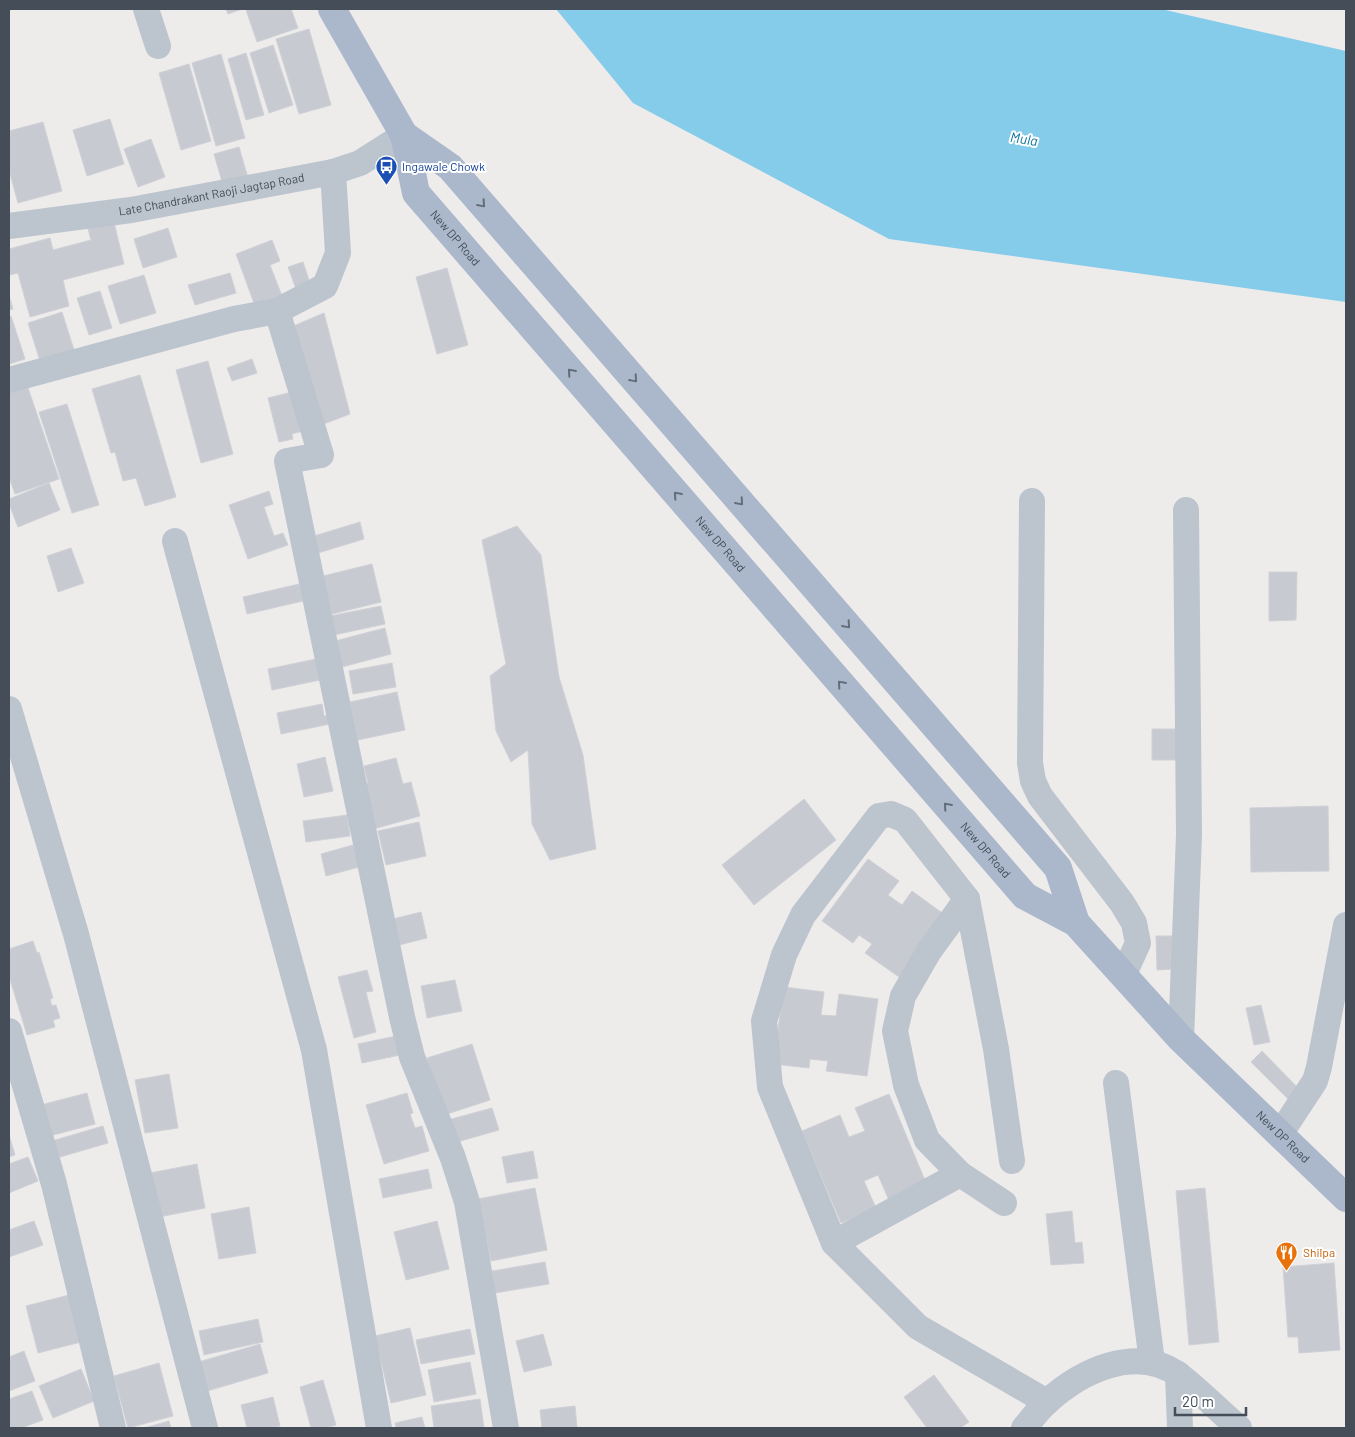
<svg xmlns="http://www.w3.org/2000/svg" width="1355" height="1437" viewBox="0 0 1355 1437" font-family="Barlow,sans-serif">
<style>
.water{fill:#85cbea}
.building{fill:#c8cad1;stroke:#cfd1d7}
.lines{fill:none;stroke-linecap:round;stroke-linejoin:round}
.minor{stroke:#bcc4ce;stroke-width:26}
.major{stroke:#abb8cb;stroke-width:28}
.oneway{stroke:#636d7a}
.labels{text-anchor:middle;stroke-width:4;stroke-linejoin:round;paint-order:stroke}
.transit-label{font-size:12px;fill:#164399;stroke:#fff;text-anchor:start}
.street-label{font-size:12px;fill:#444d58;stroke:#fff}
.food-label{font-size:12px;fill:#c56008;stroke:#fff;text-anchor:start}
.water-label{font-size:14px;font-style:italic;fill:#0d74a3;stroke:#fff}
</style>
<rect width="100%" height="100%" fill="#eeebeb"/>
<!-- water -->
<path class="water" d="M556 9H1161L1346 51V302L889 239 633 103Z"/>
<!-- building -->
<path class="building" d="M226 9H242L228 14Z
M251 9H291L298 28 257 42 246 10Z
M309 29 331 105 299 114 276 39Z
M273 45 293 105 269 113 250 53Z
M246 53 264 115 246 120 228 59Z
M221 54 245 138 216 146 192 63Z
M189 64 211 141 181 150 159 73Z
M110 119 124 164 87 176 73 130Z
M43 122 62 191 18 203 9 170V131Z
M151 139 165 177 138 187 124 149Z
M239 147 250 185 225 192 214 154Z
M114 222 124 264 63 280 69 306 30 317 18 273 9 275V249L50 238 53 250 91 240 88 229Z
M168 228 177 257 143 268 134 239Z
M272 240 280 261 270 265 282 296 255 306 236 254Z
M303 262 310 283 296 289 288 267Z
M447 268 468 345 437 354 416 277Z
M230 273 236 293 195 305 188 285Z
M144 275 156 313 120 324 108 286Z
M100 291 112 328 89 335 77 298Z
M9 295 13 309 9 310Z
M62 312 75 353 41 364 28 323Z
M324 313 350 414 321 425 291 327Z
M11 316 25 359 9 364V317Z
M252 359 257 373 232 381 227 368Z
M208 361 233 454 201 463 176 370Z
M140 375 176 497 145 506 136 478 123 481 115 452 111 453 92 389Z
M26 382 59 479 15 494 9 477V388Z
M296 391 306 430 292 434 293 439 279 442 268 398Z
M67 404 99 505 72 513 39 412Z
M49 483 60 510 18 527 9 504V499Z
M269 491 273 504 264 507 274 536 283 533 288 545 248 559 229 505Z
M360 522 364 539 318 553 314 536Z
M517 526 541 555 559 677 583 755 596 849 550 860 532 824 528 750 511 762 496 731 490 676 506 664 482 540Z
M71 548 84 583 58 592 47 556Z
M372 564 381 602 332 614 323 576Z
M1269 572H1297L1296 620 1269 621Z
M299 584 303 601 247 614 243 597Z
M381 606 385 624 334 635 330 616Z
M385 628 391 654 342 667 335 641Z
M316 659 320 680 272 690 268 669Z
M392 663 396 687 353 694 349 671Z
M397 692 405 730 358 740 350 702Z
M322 704 324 716 328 715 330 724 281 734 277 713Z
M1152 729H1179V760H1152Z
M325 757 333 791 304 797 297 764Z
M396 758 403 784 411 782 420 816 370 830 358 786 368 783 364 766Z
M804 799 836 840 754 905 722 865Z
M1328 806 1329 871 1251 872 1250 808Z
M347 815 350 836 306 842 303 821Z
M419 822 426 856 386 865 378 831Z
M353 845 359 867 326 876 321 854Z
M868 859 899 881 888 895 902 905 912 891 945 915 899 977 865 953 872 944 859 935 853 943 822 921Z
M421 912 427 938 399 945 393 919Z
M1156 936H1173L1174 969 1157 970Z
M33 941 37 953 39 952 53 998 50 999 52 1006 56 1005 60 1018 53 1020 55 1027 27 1035 9 976V949Z
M367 970 373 991 366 992 376 1032 354 1038 338 977Z
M455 980 462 1011 427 1018 421 986Z
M784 987 824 992 821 1015 836 1016 839 994 878 999 867 1076 826 1071 828 1061 810 1059 809 1068 773 1064Z
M1261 1005 1270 1042 1254 1045 1246 1008Z
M396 1036 400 1055 362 1063 358 1044Z
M472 1044 490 1100 438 1117 437 1091 427 1058Z
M1262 1051 1298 1088 1288 1099 1251 1062Z
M169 1074 178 1128 145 1133 135 1080Z
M87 1093 95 1124 46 1137 37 1106Z
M407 1093 413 1113 410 1114 415 1128 422 1126 429 1151 384 1164 366 1105Z
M889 1094 929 1190 891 1205 878 1175 864 1181 876 1208 841 1223 802 1131 840 1115 849 1137 865 1131 855 1108Z
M492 1108 499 1130 450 1144 444 1121Z
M103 1126 108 1143 50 1160 45 1143Z
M9 1135 15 1155 9 1157Z
M533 1151 538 1178 507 1183 502 1157Z
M28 1157 38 1181 9 1193V1164Z
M197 1164 205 1208 159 1217 150 1173Z
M428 1169 432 1188 383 1198 379 1179Z
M535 1188 547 1250 491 1261 478 1199Z
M1205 1188 1219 1342 1189 1345 1176 1191Z
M249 1207 256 1253 219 1259 211 1214Z
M1072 1211 1075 1243 1082 1242 1084 1263 1051 1265 1046 1214Z
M34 1221 43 1245 9 1257V1230Z
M437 1221 449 1269 406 1280 394 1232Z
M545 1262 549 1284 495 1293 492 1271Z
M1334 1263 1340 1350 1299 1353 1298 1337H1288L1283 1267Z
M73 1294 85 1341 38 1353 26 1306Z
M258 1319 263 1342 204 1355 199 1331Z
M410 1328 426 1395 391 1403 375 1336Z
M470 1329 475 1354 421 1364 416 1340Z
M543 1334 552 1365 524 1372 516 1341Z
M260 1344 268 1373 204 1392 195 1363Z
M24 1351 35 1381 9 1391V1357Z
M470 1362 476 1394 434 1402 428 1370Z
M159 1363 173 1416 128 1428 114 1376Z
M81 1369 94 1401 53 1418 39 1386Z
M934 1375 969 1422 960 1428H927L904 1397Z
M323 1380 336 1425 325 1428H311L300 1387Z
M32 1391 43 1420 21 1428H9V1399Z
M273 1397 280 1426 269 1428H247L241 1405Z
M480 1399 484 1428H434L431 1406Z
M575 1406 577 1428H542L540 1410Z
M422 1417 425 1428H396L395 1423Z
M169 1421 171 1428H144Z"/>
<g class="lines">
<!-- minor -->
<g class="minor">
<path d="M146 9 158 46"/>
<path id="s1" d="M9 226 131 210 333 172 360 163 404 135"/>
<path d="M277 311 321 455 287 461 402 1017 412 1057 453 1158 467 1202 506 1428"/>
<path d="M9 380 234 319 277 311 325 286 338 253 333 172"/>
<path d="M1032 501 1030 763 1033 781 1040 796 1122 903 1134 923 1138 943 1123 976"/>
<path d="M175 541 314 1050 379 1428"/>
<path d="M9 709 76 934 205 1428"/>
<path d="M967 899 996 1049 1012 1161"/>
<path d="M9 1031 54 1184 113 1428"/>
<path d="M1181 1039 1189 835 1186 510"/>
<path d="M1116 1083 1152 1362"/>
<path d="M1280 1134 1315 1081 1319 1067 1346 925"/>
<path d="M960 1174 927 1140 906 1085 895 1031 903 996 929 951 967 899 905 820 891 814 879 816 803 915 784 955 764 1021 770 1087 834 1243 918 1327 1047 1402"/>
<path d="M834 1243 960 1174 1004 1203"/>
<path d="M1178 1374 1180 1428"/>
<path d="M1024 1428C1031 1420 1038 1410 1047 1402 1081 1371 1136 1344 1179 1375 1200 1391 1219 1411 1239 1428"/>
</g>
<!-- major -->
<g class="major">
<path id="s2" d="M332 9 404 135 416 193 1025 896 1076 923 1181 1039 1346 1198"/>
<path d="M404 135 450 167 1058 868 1076 923"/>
</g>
</g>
<!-- one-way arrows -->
<defs><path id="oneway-chevron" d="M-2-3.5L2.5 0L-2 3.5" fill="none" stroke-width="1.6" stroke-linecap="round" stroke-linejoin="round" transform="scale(1.25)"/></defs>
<g class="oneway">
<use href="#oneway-chevron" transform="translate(482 204) rotate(49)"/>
<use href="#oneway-chevron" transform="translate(571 372) rotate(-131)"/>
<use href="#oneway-chevron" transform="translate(634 379) rotate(49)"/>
<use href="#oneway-chevron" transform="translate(677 495) rotate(-131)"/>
<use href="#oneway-chevron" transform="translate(740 502) rotate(49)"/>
<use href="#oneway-chevron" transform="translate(847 625) rotate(49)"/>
<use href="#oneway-chevron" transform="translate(841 684) rotate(-131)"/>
<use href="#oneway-chevron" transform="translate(947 806) rotate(-131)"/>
</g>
<!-- icons -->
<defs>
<symbol id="bus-pin" viewBox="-11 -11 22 30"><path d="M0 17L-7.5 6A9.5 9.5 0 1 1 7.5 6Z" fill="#1a4fb4" stroke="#fff"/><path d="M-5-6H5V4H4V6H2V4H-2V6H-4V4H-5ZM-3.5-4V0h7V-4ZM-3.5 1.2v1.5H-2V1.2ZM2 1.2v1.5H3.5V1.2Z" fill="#fff"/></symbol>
<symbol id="restaurant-pin" viewBox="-11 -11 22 30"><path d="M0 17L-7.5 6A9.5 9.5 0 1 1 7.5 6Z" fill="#e8710a" stroke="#fff"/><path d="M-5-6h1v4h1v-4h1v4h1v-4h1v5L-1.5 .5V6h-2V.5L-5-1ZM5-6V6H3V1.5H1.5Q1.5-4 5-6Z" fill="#fff"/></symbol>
</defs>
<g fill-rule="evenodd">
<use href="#bus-pin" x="374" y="154" width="25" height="34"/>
<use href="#restaurant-pin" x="1274" y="1240" width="25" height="34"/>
</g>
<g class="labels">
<!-- transit labels -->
<g class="transit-label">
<text x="402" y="171">Ingawale Chowk</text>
</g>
<!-- street labels -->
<g class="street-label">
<text dy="4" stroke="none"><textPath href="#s1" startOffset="205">Late Chandrakant Raoji Jagtap Road</textPath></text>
<text dy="4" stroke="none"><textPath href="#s2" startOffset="264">New DP Road</textPath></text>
<text dy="4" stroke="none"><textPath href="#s2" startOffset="669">New DP Road</textPath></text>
<text dy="4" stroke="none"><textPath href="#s2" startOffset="1074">New DP Road</textPath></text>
<text dy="4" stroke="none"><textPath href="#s2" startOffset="1490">New DP Road</textPath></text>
</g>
<!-- food labels -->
<g class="food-label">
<text x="1303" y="1257">Shilpa</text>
</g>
<!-- water labels -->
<g class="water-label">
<text transform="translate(1024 139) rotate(9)" y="5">Mula</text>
</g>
</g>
<!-- border -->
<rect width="1355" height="1437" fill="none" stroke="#444d58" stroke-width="20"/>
<!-- scale -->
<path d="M1175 1407v8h71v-8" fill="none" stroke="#444d58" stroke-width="2.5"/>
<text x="1182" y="1407" font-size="15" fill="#444d58" stroke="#ffffff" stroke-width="4" paint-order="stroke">20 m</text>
</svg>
